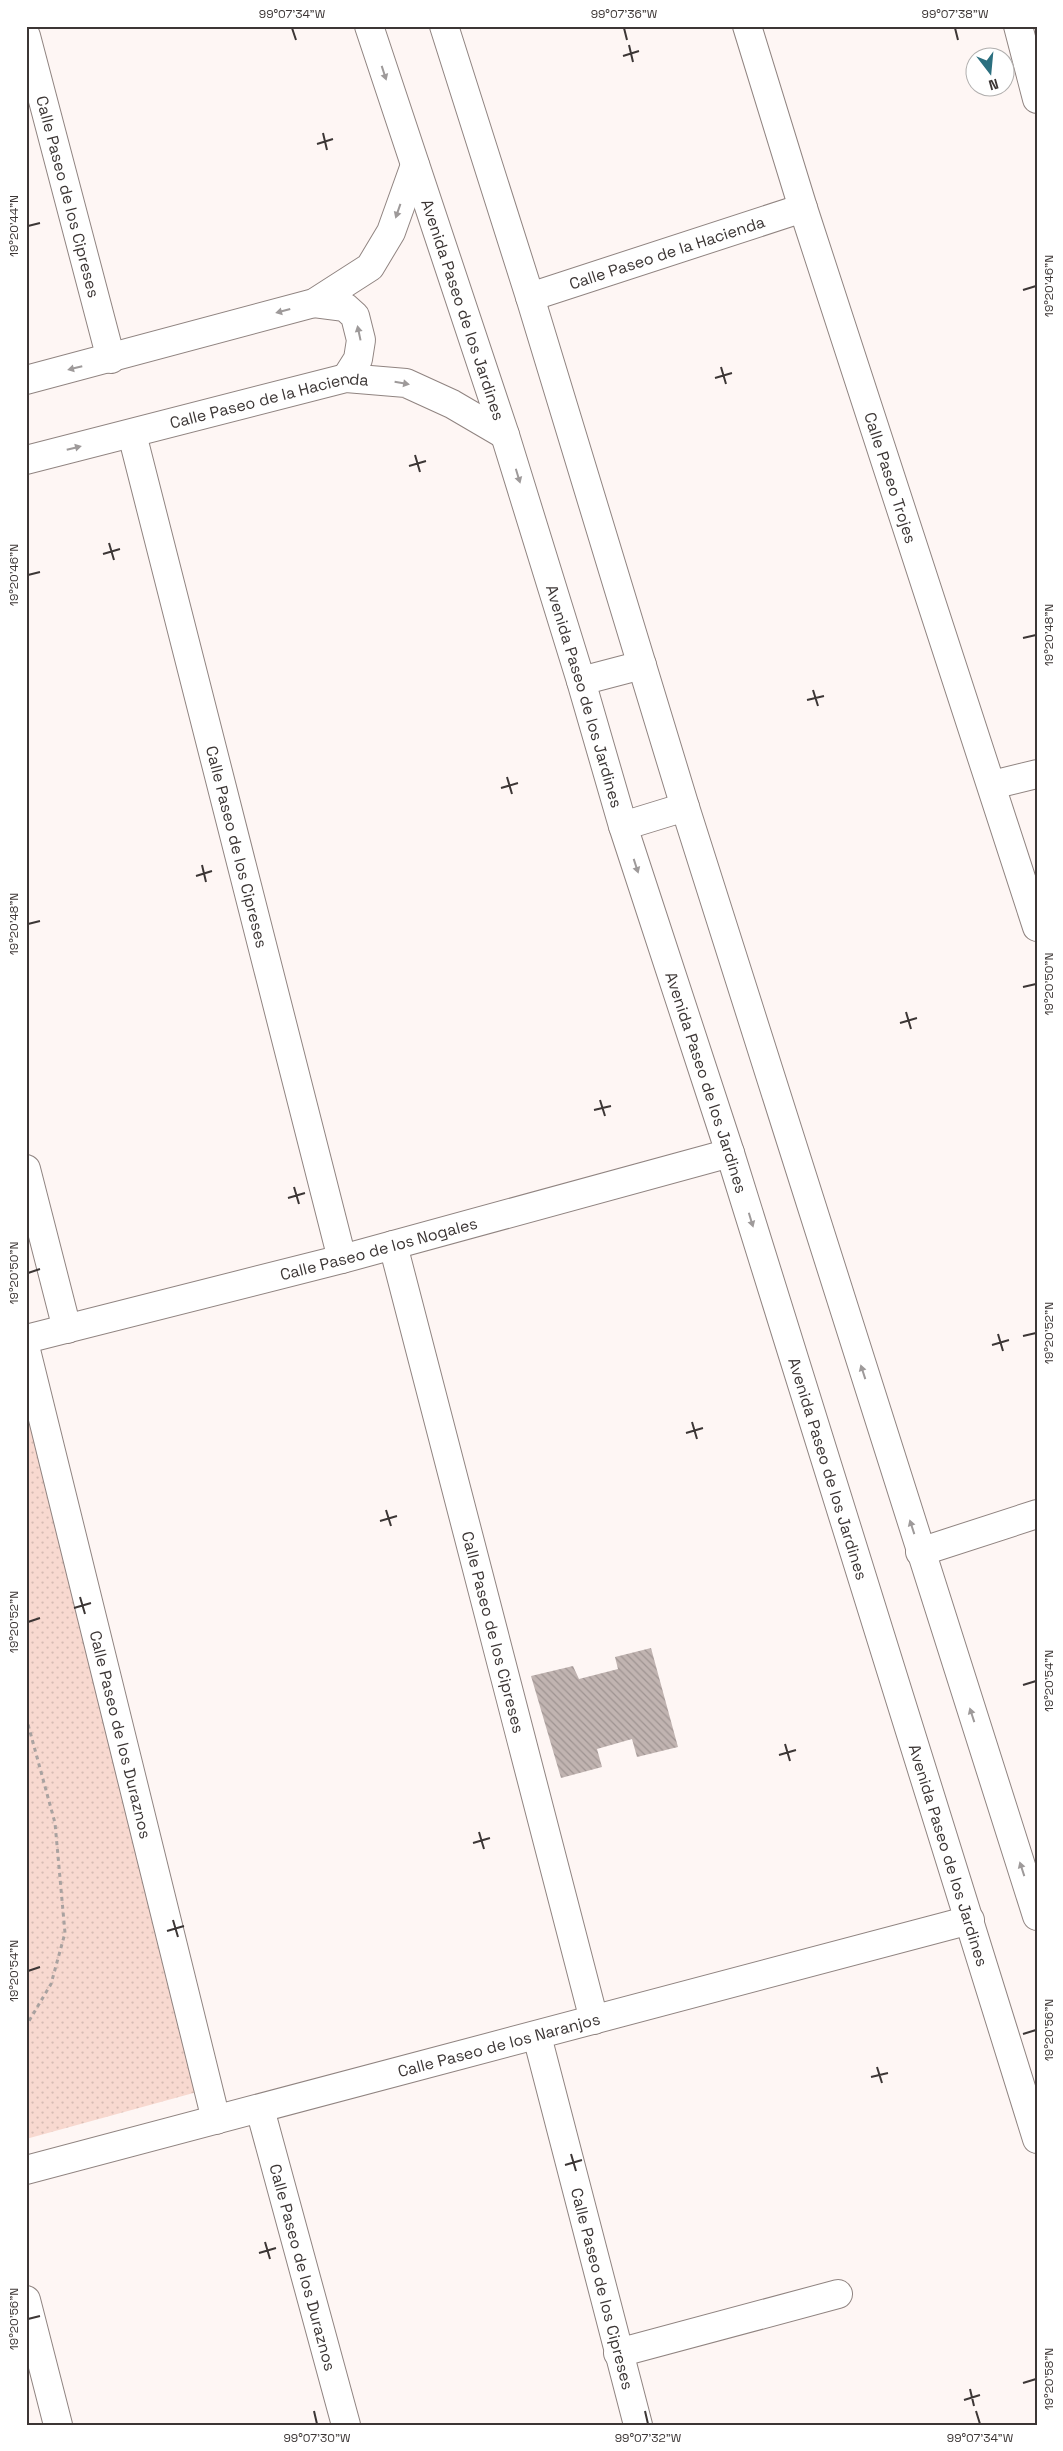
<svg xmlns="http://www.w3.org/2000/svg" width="1063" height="2451" viewBox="0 0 1063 2451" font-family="'Space Grotesk',sans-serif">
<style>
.park{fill:url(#park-dots)}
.building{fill:url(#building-back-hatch)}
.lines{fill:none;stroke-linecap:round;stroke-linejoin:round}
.minor-casing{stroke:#908481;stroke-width:30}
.tertiary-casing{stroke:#908481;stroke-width:30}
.path{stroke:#a9a2a0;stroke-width:3;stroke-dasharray:4 4;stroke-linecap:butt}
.minor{stroke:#fff;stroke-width:28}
.tertiary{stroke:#fff;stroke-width:28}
.oneway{fill:#9e9a9a}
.ticks{fill:none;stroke:#3c3635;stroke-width:2}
.labels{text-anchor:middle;stroke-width:4;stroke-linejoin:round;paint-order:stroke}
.street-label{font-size:16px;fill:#3c3635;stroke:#fff}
.neatline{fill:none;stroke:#3c3635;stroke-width:2}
.ticks-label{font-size:12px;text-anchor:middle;fill:#3c3635}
</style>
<defs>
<pattern id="park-dots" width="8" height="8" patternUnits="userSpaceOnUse" patternTransform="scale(1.25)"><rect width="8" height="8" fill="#f8d9d0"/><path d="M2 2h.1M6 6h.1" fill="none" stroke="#d6bbb3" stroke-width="1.8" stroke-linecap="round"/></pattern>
<pattern id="building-back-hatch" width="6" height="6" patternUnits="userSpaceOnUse" patternTransform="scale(1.25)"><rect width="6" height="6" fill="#c1b4b1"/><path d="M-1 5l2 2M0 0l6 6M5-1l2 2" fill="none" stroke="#9e9391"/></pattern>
</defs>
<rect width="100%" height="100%" fill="#fef6f4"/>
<!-- park -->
<path class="park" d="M26 1371 208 2089 26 2139Z"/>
<!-- building -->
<path class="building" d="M651 1648 678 1747 637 1757 632 1739 597 1749 602 1767 561 1778 531 1676 573 1666 579 1679 618 1669 615 1657Z"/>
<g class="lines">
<defs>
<g id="minor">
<path id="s1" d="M747 26 803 208 1037 927"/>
<path d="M1018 26 1037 99"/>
<path id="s2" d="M26 36 111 359"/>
<path id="s3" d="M530 297 803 208"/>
<path id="s4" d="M132 434 342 1259"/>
<path d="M992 785 1037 774"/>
<path d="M26 1169 67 1329"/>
<path id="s5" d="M393 1245 594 2020"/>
<path id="s6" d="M26 1339 342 1259 730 1153"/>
<path id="s7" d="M26 1350 216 2120"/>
<path d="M920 1552 1037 1514"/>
<path id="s8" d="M537 2036 638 2425"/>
<path id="s9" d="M260 2109 346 2425"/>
<path id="s10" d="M26 2170 970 1920"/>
<path d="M26 2300 58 2425"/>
<path d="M618 2353 838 2294"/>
</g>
<g id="tertiary">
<path id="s11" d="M369 26 505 435 581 681 623 826 730 1153 1037 2139"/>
<path d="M444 26 530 297 685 807 1037 1916"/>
<path d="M314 303 345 307 355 316 361 340 358 359 346 378"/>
<path d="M26 380 314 303 370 267 391 232 415 165"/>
<path id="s12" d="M26 460 346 378 406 383 452 404 505 435"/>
<path d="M581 681 642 665"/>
<path d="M623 826 685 807"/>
</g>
</defs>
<!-- minor casing -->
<use href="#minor" class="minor-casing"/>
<!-- tertiary casing -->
<use href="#tertiary" class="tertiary-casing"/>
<!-- path -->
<path class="path" d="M26 1717 55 1823 65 1933 51 1984 26 2026"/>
<!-- minor -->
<use href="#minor" class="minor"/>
<!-- tertiary -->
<use href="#tertiary" class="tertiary"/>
</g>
<!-- one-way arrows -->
<defs><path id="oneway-solid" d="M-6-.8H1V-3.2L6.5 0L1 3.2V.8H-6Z" transform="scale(1.25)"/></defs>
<g class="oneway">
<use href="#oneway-solid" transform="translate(384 73) rotate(72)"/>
<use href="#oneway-solid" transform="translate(398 211) rotate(109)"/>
<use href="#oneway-solid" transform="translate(283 311) rotate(165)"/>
<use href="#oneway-solid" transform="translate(359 333) rotate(-102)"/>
<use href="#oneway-solid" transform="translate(75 368) rotate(166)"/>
<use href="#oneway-solid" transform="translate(402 383) rotate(10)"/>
<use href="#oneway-solid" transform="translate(74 448) rotate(-14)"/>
<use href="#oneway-solid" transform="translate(518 476) rotate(73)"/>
<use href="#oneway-solid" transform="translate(636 866) rotate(72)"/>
<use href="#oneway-solid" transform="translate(751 1220) rotate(73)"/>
<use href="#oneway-solid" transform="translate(863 1372) rotate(-108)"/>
<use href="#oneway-solid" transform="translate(912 1527) rotate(-108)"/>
<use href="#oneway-solid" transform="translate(972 1715) rotate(-108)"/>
<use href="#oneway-solid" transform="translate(1022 1869) rotate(-108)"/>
</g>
<!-- ticks -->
<path class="ticks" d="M292 28 296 40M624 28 627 40M955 28 958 40M629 45 633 62M623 56 639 51M323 133 327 150M317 144 333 139M28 226 40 223M1023 290 1036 286M721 367 726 384M715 378 732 373M415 455 420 472M409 466 426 461M109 543 114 560M103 554 120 549M28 575 40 572M1023 638 1036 635M813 690 818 706M807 700 824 696M507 777 512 794M501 788 518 783M202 865 206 882M196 876 212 871M28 924 40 921M1023 987 1036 984M906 1012 911 1029M900 1023 917 1018M600 1100 605 1116M594 1110 611 1106M294 1187 299 1204M288 1198 305 1193M28 1273 40 1269M998 1334 1003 1351M1023 1336 1036 1333M992 1345 1009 1340M692 1422 697 1439M686 1433 703 1428M386 1510 391 1526M380 1521 397 1516M80 1597 85 1614M74 1608 91 1603M28 1622 40 1618M1023 1685 1036 1681M785 1744 790 1761M779 1755 796 1750M479 1832 484 1849M473 1843 490 1838M173 1920 178 1937M167 1931 184 1926M28 1971 40 1967M1023 2034 1036 2030M877 2067 882 2083M871 2077 888 2073M571 2154 576 2171M565 2165 582 2160M265 2242 270 2259M259 2253 276 2248M28 2319 40 2316M1023 2383 1036 2379M970 2389 974 2406M964 2400 980 2395M314 2411 317 2424M645 2411 648 2424M976 2411 980 2424"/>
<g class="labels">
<!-- street labels -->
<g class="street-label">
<text dy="6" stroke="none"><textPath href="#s2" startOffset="166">Calle Paseo de los Cipreses</textPath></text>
<text dy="6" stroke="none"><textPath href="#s3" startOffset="144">Calle Paseo de la Hacienda</textPath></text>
<text dy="6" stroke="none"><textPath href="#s11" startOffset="299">Avenida Paseo de los Jardines</textPath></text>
<text dy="6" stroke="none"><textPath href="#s12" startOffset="251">Calle Paseo de la Hacienda</textPath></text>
<text dy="6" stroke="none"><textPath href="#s1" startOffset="474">Calle Paseo Trojes</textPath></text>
<text dy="6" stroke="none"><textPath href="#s11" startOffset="704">Avenida Paseo de los Jardines</textPath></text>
<text dy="6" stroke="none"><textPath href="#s4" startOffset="426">Calle Paseo de los Cipreses</textPath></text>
<text dy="6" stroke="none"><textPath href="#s11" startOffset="1109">Avenida Paseo de los Jardines</textPath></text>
<text dy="6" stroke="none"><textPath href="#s6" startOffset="364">Calle Paseo de los Nogales</textPath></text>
<text dy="6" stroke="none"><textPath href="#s11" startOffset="1514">Avenida Paseo de los Jardines</textPath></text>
<text dy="6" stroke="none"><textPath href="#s5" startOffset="400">Calle Paseo de los Cipreses</textPath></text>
<text dy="6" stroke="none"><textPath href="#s7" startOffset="396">Calle Paseo de los Duraznos</textPath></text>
<text dy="6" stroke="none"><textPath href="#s11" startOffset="1919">Avenida Paseo de los Jardines</textPath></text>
<text dy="6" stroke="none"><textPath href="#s10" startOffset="489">Calle Paseo de los Naranjos</textPath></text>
<text dy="6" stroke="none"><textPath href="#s9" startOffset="164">Calle Paseo de los Duraznos</textPath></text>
<text dy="6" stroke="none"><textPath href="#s8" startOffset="261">Calle Paseo de los Cipreses</textPath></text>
</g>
</g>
<!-- border -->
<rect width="1063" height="2451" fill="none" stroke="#ffffff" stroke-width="55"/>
<!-- north arrow -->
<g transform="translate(990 72) rotate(164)"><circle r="24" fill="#ffffff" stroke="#b1afae"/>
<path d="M0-4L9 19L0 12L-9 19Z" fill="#2b6f7f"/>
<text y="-8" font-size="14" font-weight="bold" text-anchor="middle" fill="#3c3635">N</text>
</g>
<rect x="28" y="28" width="1008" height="2396" class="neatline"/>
<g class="ticks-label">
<text x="292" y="18">99°07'34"W</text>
<text x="624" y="18">99°07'36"W</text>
<text x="955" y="18">99°07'38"W</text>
<text transform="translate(14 226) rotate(-90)" y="4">19°20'44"N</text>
<text transform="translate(1049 286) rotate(-90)" y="4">19°20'46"N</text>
<text transform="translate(14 575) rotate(-90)" y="4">19°20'46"N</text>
<text transform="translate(1049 635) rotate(-90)" y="4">19°20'48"N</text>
<text transform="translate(14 924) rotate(-90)" y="4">19°20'48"N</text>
<text transform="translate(1049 984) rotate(-90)" y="4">19°20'50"N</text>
<text transform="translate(14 1273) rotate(-90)" y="4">19°20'50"N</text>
<text transform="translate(1049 1333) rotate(-90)" y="4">19°20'52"N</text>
<text transform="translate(14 1622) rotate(-90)" y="4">19°20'52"N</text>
<text transform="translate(1049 1681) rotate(-90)" y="4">19°20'54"N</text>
<text transform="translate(14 1971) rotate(-90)" y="4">19°20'54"N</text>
<text transform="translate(1049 2030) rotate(-90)" y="4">19°20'56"N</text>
<text transform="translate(14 2319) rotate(-90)" y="4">19°20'56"N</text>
<text transform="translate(1049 2379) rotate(-90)" y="4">19°20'58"N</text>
<text x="317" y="2442">99°07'30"W</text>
<text x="648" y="2442">99°07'32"W</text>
<text x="980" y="2442">99°07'34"W</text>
</g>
</svg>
